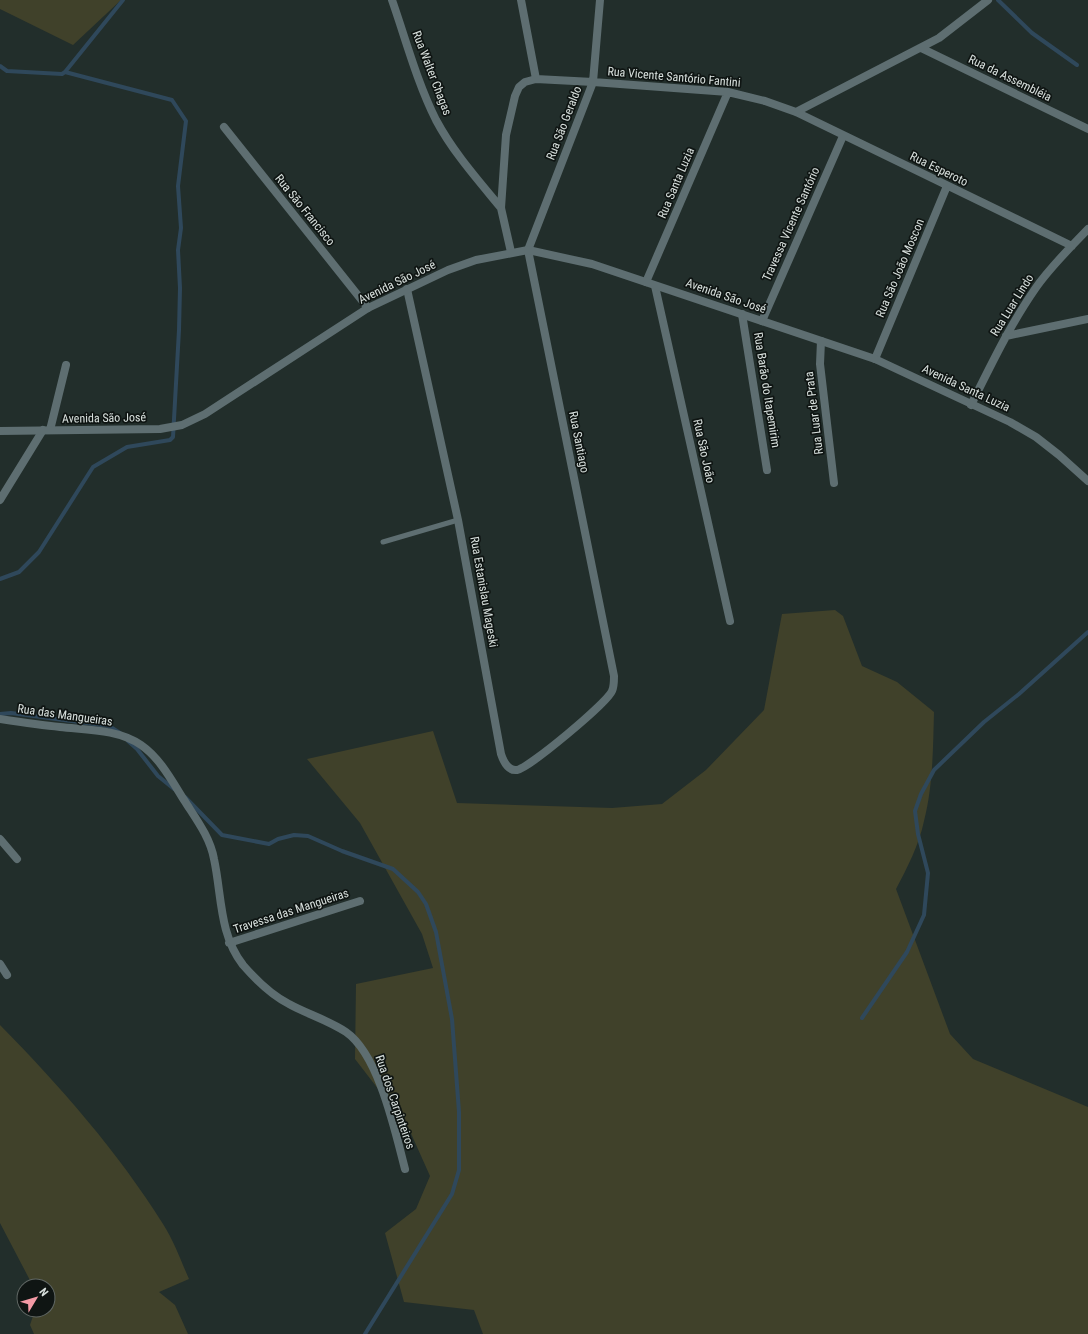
<svg xmlns="http://www.w3.org/2000/svg" width="1088" height="1334" viewBox="0 0 1088 1334" font-family="'Roboto Condensed',sans-serif">
<style>
.green{fill:#40412a}
.lines{fill:none;stroke-linecap:round;stroke-linejoin:round}
.stream{stroke:#2f485b;stroke-width:4}
.service{stroke:#5e6e71;stroke-width:5}
.minor{stroke:#5e6e71;stroke-width:8}
.tertiary{stroke:#5e6e71;stroke-width:8}
.labels{text-anchor:middle;stroke-width:3.5;stroke-linejoin:round;paint-order:stroke}
.street-label{font-size:12px;fill:#d9e1de;stroke:#0f1513}
</style>
<rect width="100%" height="100%" fill="#222e2b"/>
<!-- green -->
<path class="green" d="M0 0H121L73 45 0 9Z
M835 610 843 616 862 666 897 682 934 712C933 749 933 786 924 821 919 845 907 868 896 889L950 1034 973 1059 1088 1107V1334H483L474 1310 404 1302 385 1233 416 1209 430 1176 409 1129 355 1059 356 984 433 968 422 934 360 823 307 759 433 731 457 803 612 808 662 804 706 770 764 710 782 614Z
M0 1025C60 1086 118 1152 163 1224 174 1241 181 1261 189 1279L159 1292 175 1305 188 1334H34L30 1325 35 1310H48V1286H33L0 1223Z"/>
<g class="lines">
<!-- stream -->
<path class="stream" d="M998 0 1032 33 1077 65
M0 66 7 71 62 74 65 72 172 100 186 121 178 186 181 228 178 250 180 288 179 330 173 437 170 440 127 447 93 467 39 552 19 572 0 579
M65 72 123 0
M0 714 11 713 109 726 120 733
M128 741 137 749 158 776 174 789
M185 797 222 835 269 844 278 839 294 835 308 836 342 851 393 869 418 892 426 904 436 932 452 1019 459 1112V1170L452 1194 365 1334
M862 1018 907 952 924 915 928 873 918 834 915 811 921 794 934 770 984 722 1019 694 1088 632"/>
<!-- service -->
<path class="service" d="M383 542 458 520"/>
<!-- minor -->
<path class="minor" d="M392 0C406 40 417 82 436 120 453 152 478 180 501 208
M521 0 536 79
M921 48 1088 129
M796 112 939 38 988 0
M224 127 368 308
M511 252 501 208 506 135 515 96 519 87 525 82 536 79 593 82 728 92 765 101 796 112 1072 246
M646 282 728 92
M655 286 730 621
M407 289 458 520 501 754C503 760 508 771 517 770 529 768 607 703 612 691 614 687 614 680 614 676L528 250 593 82 600 0
M742 314 767 470
M762 321 843 136
M1006 336 1088 319
M821 341 820 364 834 483
M875 359 947 186
M971 405C991 365 1010 325 1035 289 1050 267 1070 248 1088 229
M50 430 66 365
M0 500 43 430
M0 719C20 722 40 725 60 727 87 730 118 729 141 745 160 758 172 781 184 800 196 819 210 837 214 859 222 896 219 934 243 965 256 980 271 995 289 1004 307 1014 328 1020 346 1032 379 1055 395 1131 405 1169
M0 839 17 859
M229 943 360 901
M0 964 7 975"/>
<!-- tertiary -->
<path class="tertiary" d="M0 431 160 429 182 425 205 414 368 308 448 270 476 260 528 250 592 264 875 359 1010 422 1036 437 1059 455 1088 481"/>
</g>
<g class="labels">
<!-- street labels -->
<g class="street-label">
<text transform="translate(432 73) rotate(69)" y="4">Rua Walter Chagas</text>
<text transform="translate(674 77) rotate(5)" y="4">Rua Vicente Santório Fantini</text>
<text transform="translate(1010 78) rotate(26)" y="4">Rua da Assembléia</text>
<text transform="translate(564 123) rotate(-69)" y="4">Rua São Geraldo</text>
<text transform="translate(939 169) rotate(26)" y="4">Rua Esperoto</text>
<text transform="translate(676 183) rotate(-67)" y="4">Rua Santa Luzia</text>
<text transform="translate(305 210) rotate(51)" y="4">Rua São Francisco</text>
<text transform="translate(791 224) rotate(-66)" y="4">Travessa Vicente Santório</text>
<text transform="translate(900 268) rotate(-67)" y="4">Rua São João Moscon</text>
<text transform="translate(397 282) rotate(-26)" y="4">Avenida São José</text>
<text transform="translate(726 296) rotate(19)" y="4">Avenida São José</text>
<text transform="translate(1012 305) rotate(-58)" y="4">Rua Luar Lindo</text>
<text transform="translate(966 388) rotate(25)" y="4">Avenida Santa Luzia</text>
<text transform="translate(767 390) rotate(81)" y="4">Rua Barão do Itapemirim</text>
<text transform="translate(814 413) rotate(-97)" y="4">Rua Luar de Prata</text>
<text transform="translate(104 418) rotate(-1)" y="4">Avenida São José</text>
<text transform="translate(579 442) rotate(79)" y="4">Rua Santiago</text>
<text transform="translate(704 451) rotate(78)" y="4">Rua São João</text>
<text transform="translate(484 592) rotate(80)" y="4">Rua Estanislau Mageski</text>
<text transform="translate(65 715) rotate(8)" y="4">Rua das Mangueiras</text>
<text transform="translate(291 911) rotate(-18)" y="4">Travessa das Mangueiras</text>
<text transform="translate(395 1102) rotate(71)" y="4">Rua dos Carpinteiros</text>
</g>
</g>
<!-- north arrow -->
<g transform="translate(36 1298) rotate(52)"><circle r="19" fill="#0f1513" stroke="#606764"/>
<path d="M0-3L7 15L0 10L-7 15Z" fill="#f49aa5"/>
<text y="-6" font-size="11" font-weight="bold" text-anchor="middle" fill="#d9e1de">N</text>
</g>
</svg>
